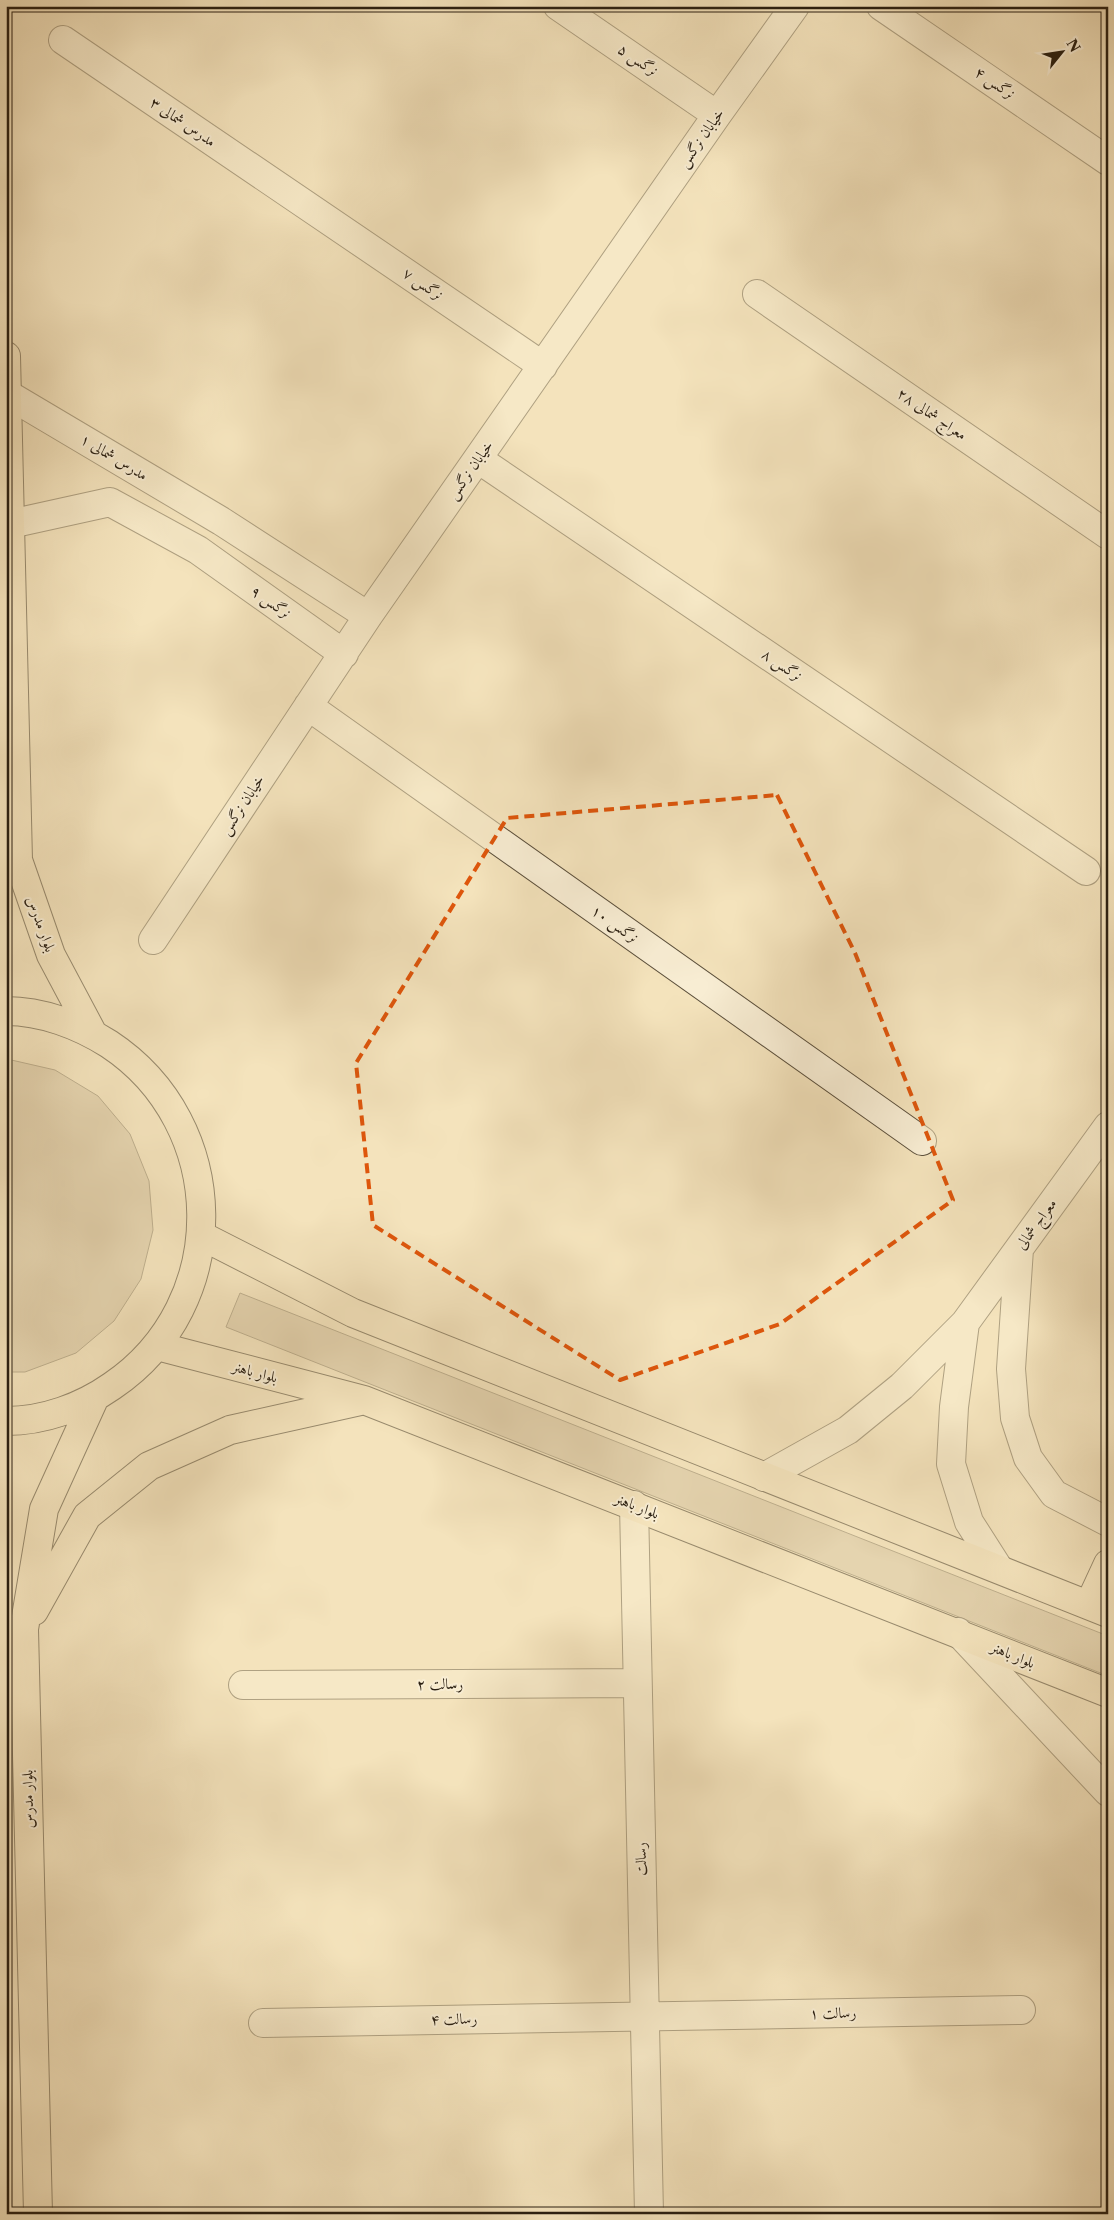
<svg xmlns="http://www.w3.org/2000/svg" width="1114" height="2220" viewBox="0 0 1114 2220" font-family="'Libre Caslon Text',Amiri,serif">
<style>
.green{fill:#d2c29f;stroke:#7e7058}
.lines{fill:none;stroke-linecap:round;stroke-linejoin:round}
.minor-casing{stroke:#5c503c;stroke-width:30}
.major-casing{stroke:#2a1f11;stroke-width:30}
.minor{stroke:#f8edd3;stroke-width:28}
.major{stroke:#f4e3bc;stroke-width:28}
.marked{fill:none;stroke:#de560c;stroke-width:4;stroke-dasharray:10 6;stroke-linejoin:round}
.labels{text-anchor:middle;stroke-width:4;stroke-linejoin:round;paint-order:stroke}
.street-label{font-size:15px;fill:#2a1f11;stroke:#f8edd3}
</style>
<rect width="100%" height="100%" fill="#f4e3bc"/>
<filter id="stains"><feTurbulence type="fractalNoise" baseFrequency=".004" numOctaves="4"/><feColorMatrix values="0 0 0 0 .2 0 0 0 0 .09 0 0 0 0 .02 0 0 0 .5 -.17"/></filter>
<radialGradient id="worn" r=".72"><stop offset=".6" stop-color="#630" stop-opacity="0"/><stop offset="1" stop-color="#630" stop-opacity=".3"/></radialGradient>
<!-- green -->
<path class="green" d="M7 1059 55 1070 98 1096 130 1134 149 1181 153 1230 141 1279 114 1321 76 1353 25 1372H6Z
M240 1293 1108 1636V1676L226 1327Z"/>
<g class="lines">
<defs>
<path id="minor" d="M558 6 717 115
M881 6 1108 161
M63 40 543 366
M757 294 1108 535
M7 394 221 521 368 616
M478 459 1086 871
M10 524 110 502 198 550 344 654
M308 706 922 1141
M153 940 368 616 717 115 795 6
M1019 1249 1011 1369 1015 1418 1028 1458 1054 1494 1108 1522
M965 1323 1108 1126
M764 1477 848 1430 902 1386 965 1323 954 1407 951 1464 969 1522 999 1569
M634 1505 649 2214
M958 1632 1108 1792
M243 1685 637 1683
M263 2023 1021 2010"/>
<path id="major" d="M6 356 18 860 51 955 93 1034
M6 1011C42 1011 79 1025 109 1044 230 1124 233 1304 112 1386 82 1407 44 1421 6 1421
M202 1236 353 1313 1108 1613
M157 1346 364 1400 1108 1693
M1089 1605 1108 1564
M34 1611 87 1516 149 1466 230 1430 360 1401
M38 2214 24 1629 44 1509 95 1397"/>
</defs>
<!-- minor casing -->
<use href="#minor" class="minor-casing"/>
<!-- major casing -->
<use href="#major" class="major-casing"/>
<!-- minor -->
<use href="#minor" class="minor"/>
<!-- major -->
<use href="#major" class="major"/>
</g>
<!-- marked area -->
<path d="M0 0H1114V2220H0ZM777 795 855 953 953 1200 780 1324 620 1380 373 1225 356 1063 507 818Z" fill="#f4e3bc" fill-opacity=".55" fill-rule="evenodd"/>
<path class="marked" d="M777 795 855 953 953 1200 780 1324 620 1380 373 1225 356 1063 507 818Z"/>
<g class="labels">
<!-- street labels -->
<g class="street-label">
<text transform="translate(638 60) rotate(34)" y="5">نرگس ۵</text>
<text transform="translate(995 83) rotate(34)" y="5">نرگس ۴</text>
<text transform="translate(183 122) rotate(34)" y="5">مدرس شمالی ۳</text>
<text transform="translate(701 138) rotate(-55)" y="5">خیابان نرگس</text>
<text transform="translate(423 284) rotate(34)" y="5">نرگس ۷</text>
<text transform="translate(932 414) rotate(34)" y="5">معراج شمالی ۲۸</text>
<text transform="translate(114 457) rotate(31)" y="5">مدرس شمالی ۱</text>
<text transform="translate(470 470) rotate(-55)" y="5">خیابان نرگس</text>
<text transform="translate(271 602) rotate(35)" y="5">نرگس ۹</text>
<text transform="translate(782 665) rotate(34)" y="5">نرگس ۸</text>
<text transform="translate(242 805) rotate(-57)" y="5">خیابان نرگس</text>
<text transform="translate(41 924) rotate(70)" y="5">بلوار مدرس</text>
<text transform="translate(615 924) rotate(35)" y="5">نرگس ۱۰</text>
<text transform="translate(1036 1224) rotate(-54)" y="5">معراج شمالی</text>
<text transform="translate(255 1372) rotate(15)" y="5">بلوار باهنر</text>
<text transform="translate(637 1506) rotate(21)" y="5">بلوار باهنر</text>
<text transform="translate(1013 1655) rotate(22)" y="5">بلوار باهنر</text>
<text x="440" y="1689">رسالت ۲</text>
<text transform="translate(28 1799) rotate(-91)" y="5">بلوار مدرس</text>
<text transform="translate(641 1859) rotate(-91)" y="5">رسالت</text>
<text transform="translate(833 2013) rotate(-1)" y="5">رسالت ۱</text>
<text transform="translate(454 2019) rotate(-1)" y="5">رسالت ۴</text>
</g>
</g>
<!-- margin -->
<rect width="1114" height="2220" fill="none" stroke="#f4e3bc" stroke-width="25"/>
<rect x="8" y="8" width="1099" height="2205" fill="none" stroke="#2a1f11" stroke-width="2.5"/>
<rect x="12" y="12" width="1089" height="2195" fill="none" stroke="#2a1f11"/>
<!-- north arrow -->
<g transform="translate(1062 52) rotate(60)" stroke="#f8edd3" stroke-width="4" paint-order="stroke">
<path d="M0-4L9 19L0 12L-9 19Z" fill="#2a1f11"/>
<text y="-8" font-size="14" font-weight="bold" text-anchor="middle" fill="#2a1f11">N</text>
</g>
<rect width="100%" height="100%" filter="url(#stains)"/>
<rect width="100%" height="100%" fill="url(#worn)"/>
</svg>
